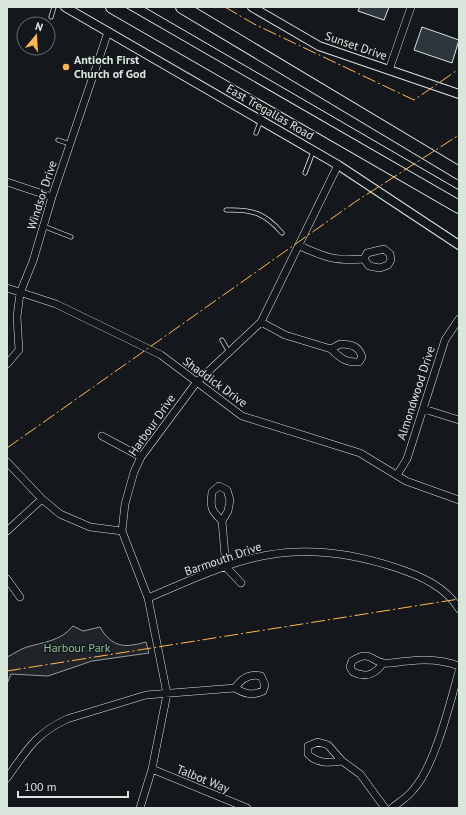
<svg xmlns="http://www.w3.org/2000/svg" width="466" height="815" viewBox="0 0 466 815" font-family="'PT Sans',sans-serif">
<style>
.green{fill:#202428;stroke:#939e99}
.building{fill:#2c363c;stroke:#d8e6dc}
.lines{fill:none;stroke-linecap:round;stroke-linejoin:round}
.service-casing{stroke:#d8e6dc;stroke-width:5}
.minor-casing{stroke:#d8e6dc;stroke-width:8}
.tertiary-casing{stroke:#d8e6dc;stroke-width:10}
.motorway-casing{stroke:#d8e6dc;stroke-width:14}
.service{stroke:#14181c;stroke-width:3.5}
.minor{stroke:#14181c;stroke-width:7}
.tertiary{stroke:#14181c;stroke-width:8}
.motorway{stroke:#14181c;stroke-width:12}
.tram{stroke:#d8e6dc;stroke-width:1}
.power{stroke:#ffb74d;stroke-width:1;stroke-dasharray:14 3 2 3;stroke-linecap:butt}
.poi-dot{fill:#ffb74d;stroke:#14181c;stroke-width:1.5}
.labels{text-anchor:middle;stroke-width:3;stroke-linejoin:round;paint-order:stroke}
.street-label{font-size:12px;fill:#d8e6dc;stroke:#14181c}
.poi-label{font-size:12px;font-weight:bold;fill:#d8e6dc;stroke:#14181c;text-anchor:start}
.park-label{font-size:12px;fill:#8ac095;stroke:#14181c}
</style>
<rect width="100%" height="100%" fill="#14181c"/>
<!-- green -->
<path class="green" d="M73 626 83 631 100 627C112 648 125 648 146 642L149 653 92 661 48 676 11 674 7 684V657C14 654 20 649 27 647 44 642 61 641 73 626Z"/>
<!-- building -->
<path class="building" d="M360 7H389L384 20 358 11Z
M422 27 459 40 452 63 414 50Z"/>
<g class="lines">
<defs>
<path id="service" d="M51 17 54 7
M256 133 261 120
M58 140 70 144
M305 173 313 152
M226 210C252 209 265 213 282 233
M43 226 71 237
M222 340 229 352"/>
<path id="minor" d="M389 70 411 7
M7 182 52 197
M300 246C326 258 335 261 364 259
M384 249 390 254 391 260 388 265 380 268 369 266 364 259 367 253Z
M7 288 56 304 161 355 242 416 360 453 406 481 459 500
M261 322 285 335 331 349
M340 344C351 344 359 346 362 357L359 362C346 363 340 358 331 349Z
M7 364 19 350 17 317 20 293 33 261 52 197 108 32
M424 409 459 420
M102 436 141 457
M7 462 42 499 60 514 90 527 122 531
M397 475 407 459 445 340 459 319
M222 521C211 510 210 508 212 492L219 486 227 490 230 500 228 511 222 521 226 567 241 583
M7 531 42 499
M7 579 20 597
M148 598C186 582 227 562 268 555 312 547 355 554 397 568 421 576 446 587 459 609
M383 663C375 675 366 678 353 672L350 667 352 661C370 649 372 662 384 663 392 664 402 661 409 661 426 659 443 660 459 666
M342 761C330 763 317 764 308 754V746L318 742 328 745 342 761 360 774 385 808
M152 769 247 808
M7 778C27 750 35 734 67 719L146 695 235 688C245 694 252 696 263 691L265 685 261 676C249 673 241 679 235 688
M140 808 152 769 167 694 148 598 122 531 125 504 134 472 141 457 196 383 261 322 338 165
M392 808C399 802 408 797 413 790 435 766 450 703 459 671"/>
<path id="tertiary" d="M65 7 338 165 459 245
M252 7 319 46 459 94"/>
<path id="motorway" d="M112 7 459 207
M182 7 459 173"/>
</defs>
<!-- service casing -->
<use href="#service" class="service-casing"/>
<!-- minor casing -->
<use href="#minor" class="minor-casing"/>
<!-- tertiary casing -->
<use href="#tertiary" class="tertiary-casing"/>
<!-- motorway casing -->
<use href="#motorway" class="motorway-casing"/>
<!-- service -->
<use href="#service" class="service"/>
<!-- minor -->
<use href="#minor" class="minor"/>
<!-- tertiary -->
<use href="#tertiary" class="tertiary"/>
<!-- motorway -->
<use href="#motorway" class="motorway"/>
<!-- tram -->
<path class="tram" d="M144 7 459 190"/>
<!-- power -->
<path class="power" d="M225 7 254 24 414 100 459 69
M7 448 355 202 459 135
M7 671 459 599"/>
</g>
<!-- markers -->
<circle class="poi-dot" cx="66" cy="67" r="4"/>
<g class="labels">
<!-- street labels -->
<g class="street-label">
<text transform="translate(356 46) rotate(19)" y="4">Sunset Drive</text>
<text transform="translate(270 112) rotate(30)" y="4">East Tregallas Road</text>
<text transform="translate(42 195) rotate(-72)" y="4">Windsor Drive</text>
<text transform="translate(215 382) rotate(36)" y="4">Shaddick Drive</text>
<text transform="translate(416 393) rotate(-72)" y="4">Almondwood Drive</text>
<text transform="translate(152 425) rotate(-55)" y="4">Harbour Drive</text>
<text transform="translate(223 559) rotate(-19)" y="4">Barmouth Drive</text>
<text transform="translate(203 779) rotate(22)" y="4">Talbot Way</text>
</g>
<!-- poi labels -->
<g class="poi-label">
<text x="74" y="64">Antioch First<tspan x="74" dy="14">Church of God</tspan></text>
</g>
<!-- park labels -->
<g class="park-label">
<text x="77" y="652">Harbour Park</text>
</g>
</g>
<!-- border -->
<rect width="466" height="815" fill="none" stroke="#d8e6dc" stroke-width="16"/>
<!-- north arrow -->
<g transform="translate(36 36) rotate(18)"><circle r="19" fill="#14181c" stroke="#626a69"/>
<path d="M0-3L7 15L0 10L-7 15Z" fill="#ffb74d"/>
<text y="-6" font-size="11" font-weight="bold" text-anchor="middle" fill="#d8e6dc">N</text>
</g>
<!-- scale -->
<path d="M18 791v6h110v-6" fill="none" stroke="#d8e6dc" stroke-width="2"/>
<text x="24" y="791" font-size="12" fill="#d8e6dc" stroke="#14181c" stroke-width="3" paint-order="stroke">100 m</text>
</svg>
